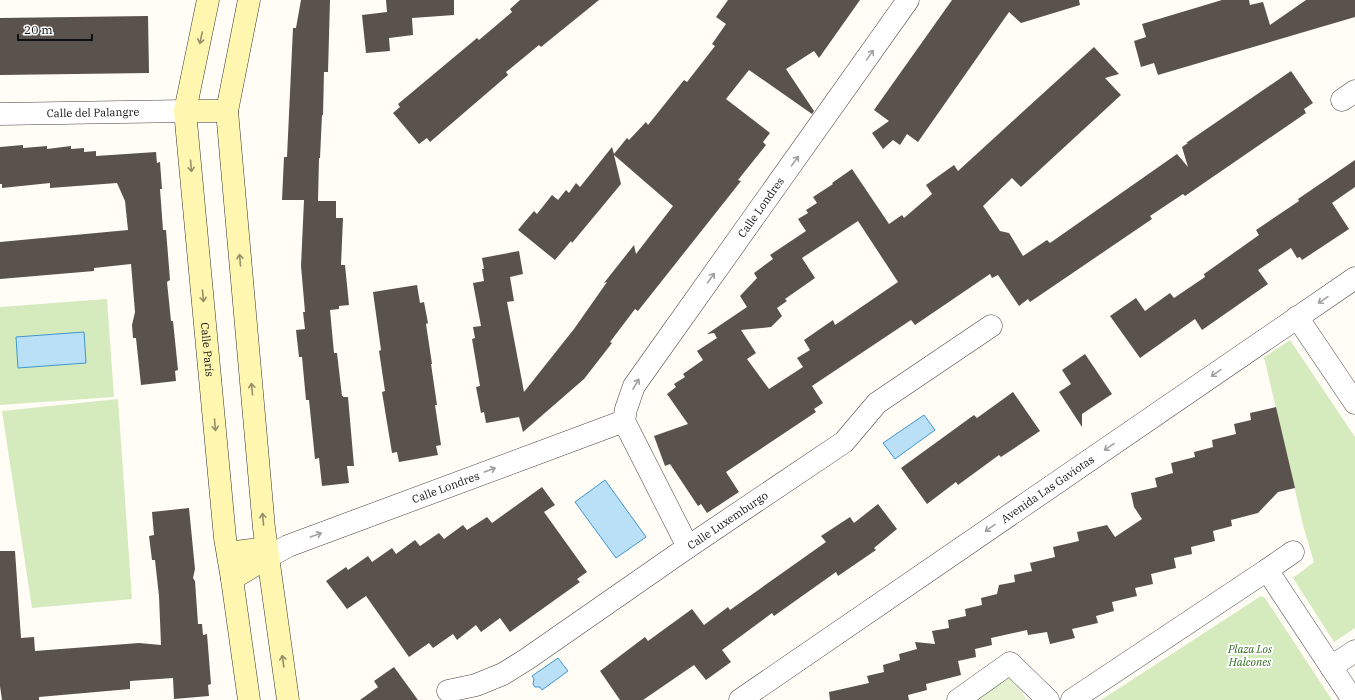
<svg xmlns="http://www.w3.org/2000/svg" width="1355" height="700" viewBox="0 0 1355 700" font-family="'IBM Plex Serif',serif">
<style>
.green{fill:#d5ebbd}
.pitch{fill:#e6f2cf}
.water{fill:#b9e0f7;stroke:#3f96cf}
.building{fill:#5a524d;fill-rule:evenodd}
.lines{fill:none;stroke-linecap:round;stroke-linejoin:round}
.street-casing{stroke:#444;stroke-width:23}
.secondary-casing{stroke:#333;stroke-width:23}
.street{stroke:#fff;stroke-width:22}
.secondary{stroke:#fff6b0;stroke-width:22}
.oneway{stroke:#948f68}
.oneway2{stroke:#a0a0a0}
.labels{text-anchor:middle;stroke-width:4;stroke-linejoin:round;paint-order:stroke}
.street-label{font-size:11px;fill:#111;stroke:#fff}
.park-label{font-size:11px;font-style:italic;fill:#2f6b1f;stroke:#fff}
</style>
<rect width="100%" height="100%" fill="#fffdf5"/>
<!-- green -->
<path class="green" d="M107 299 114 397 0 405V307Z
M1290 340 1355 437V628L1334 642 1293 578 1314 562 1303 525 1265 361 1263 358Z
M118 399 132 599 32 608 2 411Z
M1261 596 1265 598 1332 700H1101Z"/>
<!-- pitch -->
<path class="pitch" d="M1010 675 1027 700H974Z"/>
<!-- water -->
<path class="water" d="M84 332 86 363 18 368 16 337Z
M924 415 935 430 895 459 883 443Z
M605 480 646 537 616 558 575 502Z
M558 658 568 671 542 690 540 687H535L533 684 534 679 532 676Z"/>
<!-- building -->
<path class="building" d="M301 0H330L328 72H324L323 115H322L320 158H319L318 201H336V218H343L341 265H345L349 305 339 306V309L330 310 334 353H337L342 396H343V397H348L354 466H347L349 483 322 486 319 458 315 459 309 400H306L302 357H299L296 330 305 329 303 312H305L301 266 304 200H282L284 157H287L293 28H296Z
M386 0H454V15L412 18 413 35 389 38 390 51 366 53 362 15 387 12Z
M520 0H599L541 47 539 45 522 59 506 72 508 75 430 142 427 138 419 144 393 113 400 107 398 104 477 38 479 40 512 12 510 9Z
M728 0H860L819 58 814 51 786 69 814 111 812 114 749 70 726 99 770 133 763 142 766 145 738 180 741 181 638 311 635 309 610 342 612 343 584 379 523 432 519 417 486 423 484 412 481 413 476 387 480 386 472 339 475 338 473 327 481 326 473 283 484 281 482 269H484L482 258 519 251 523 274 510 277 514 301 507 302 524 392 574 329 607 282 604 283 634 245 636 254 673 206 614 155 621 184 572 243 571 241 555 260 518 230 534 211 537 214 552 195 558 200 566 190 569 193 576 183 580 187 612 147 614 154 627 138 629 140 646 122 648 125 684 80 687 82 715 46 712 44 726 24 716 17Z
M952 0H1079L1080 5 1021 23 1009 12 918 142 907 134 900 145 893 140 883 149 872 133 889 121 874 110Z
M1222 0H1249L1250 5 1263 2 1270 25 1306 0H1355V17L1158 75 1154 63 1141 67 1134 41 1146 37 1142 24Z
M148 16 149 73 0 75V18Z
M1094 47 1119 74 1105 78 1121 95 1021 187 1012 178 983 206 1000 231 1009 233 1023 256 1047 240 1050 243 1177 154 1188 167 1182 147 1188 143H1186L1291 71 1313 103 1304 109 1306 113 1185 196 1183 194 1150 216 1152 219 1030 302 1028 299 1019 306 998 275 992 278 990 274 915 325 911 320 812 386 823 403 814 409 816 412 726 472 739 492 707 513 701 504 698 506 670 464 665 466 654 436 688 424 667 394 676 387 674 384 685 377 683 374 703 360 697 351 717 338 714 333 707 334 747 307 740 296 757 278 754 273 773 259 770 255 806 231 798 219 808 213 806 210 817 203 813 197 833 184 832 183 852 169 889 224 902 215 904 218 932 194 926 185 954 165 958 171ZM858 221 898 282 835 325 833 320 804 340 810 350 797 358 803 367 769 389 747 359 756 353 741 330 771 327 782 316 777 308 787 301 785 299 815 278 802 258Z
M23 145V148L47 146V149L71 146V149L84 148V152L96 151V156L156 152 157 163 160 162 162 189H160L163 230H166L170 280 167 282 171 321H173L178 370 175 371 176 381 141 385 136 338H133L132 325 135 312 131 264 94 268V271L0 279V242L128 230 125 201 117 183 50 188V183L2 188V184H0V147Z
M1355 160V187L1332 203 1349 229 1302 260 1300 257 1297 258 1291 248 1258 270 1268 284 1202 330 1195 319 1140 358 1110 316 1136 298 1145 311 1170 293 1174 298 1205 277 1204 274 1259 235 1256 230 1299 201 1298 199Z
M417 285 420 303 424 302 428 323 426 324 432 364H431L437 405H435L441 445 436 446 438 455 399 462 397 452 392 453 382 392 385 391 379 351 381 350 373 292Z
M1085 354 1112 394 1082 414V427L1059 392 1071 384 1062 370Z
M1013 392 1040 431 1001 457 999 455 958 485 956 482 927 504 901 468 974 415 977 418Z
M1276 407 1295 488 1278 492 1258 513 1231 520 1232 526 1213 531 1215 541 1191 547 1192 554 1174 558 1176 568 1151 574 1153 584 1135 588 1137 596 1112 602 1114 611 1096 616 1098 623 1072 629 1075 638 1050 644 1047 632 1028 635 1027 630 991 638 992 645 975 649 976 657 958 661 961 675 926 684 927 690 908 695 909 700H830L829 692 869 683 867 676 884 672 883 665 900 660 899 654 917 649 915 642 935 644 932 631 949 628 948 620 966 616 965 609 982 605 981 598 997 594 999 585 1015 582 1014 575 1032 571 1030 563 1055 557 1053 547 1079 541 1077 532 1107 525 1115 537 1142 519 1134 507 1131 493 1157 487 1155 478 1173 473 1171 463 1195 457 1194 452 1213 447 1212 440 1236 434 1234 424 1251 420 1250 413Z
M542 487 555 505 544 512 587 572 577 579 580 582 510 632 500 618 481 632 476 625 457 640 453 634 433 648 429 643 409 657 366 596 347 609 326 581 346 567 348 570 368 556 372 562 392 548 396 554 415 540 420 546 439 533 444 539 463 525 467 530 487 517 492 523Z
M878 504 897 529 874 548 876 550 838 576 836 572 774 616 772 613 722 650 731 662 706 680 694 665 643 700H620L600 671 645 637 648 641 692 609 704 625 728 607 730 610 826 542 821 536 850 517 854 523Z
M189 508 195 569 193 578 195 581 198 624H202L203 635 207 634 211 684 208 685 209 696 174 699 173 678 130 681V689L39 697V700H2L0 686V551H15L21 638 34 637 35 651 139 643 161 645 159 596 155 560H152L149 536 154 535 152 512Z
M394 667 418 700H360L378 687 374 681Z"/>
<g class="lines">
<defs>
<g id="street">
<path d="M1342 100 1355 91"/>
<path id="s1" d="M0 114 185 111"/>
<path d="M1297 317 1355 403"/>
<path id="s2" d="M688 547 624 421 626 409 634 386 908 0"/>
<path id="s3" d="M268 557 288 546 624 421"/>
<path d="M1267 570 1293 552"/>
<path d="M1331 667 1355 651"/>
<path id="s4" d="M448 691 476 685 503 674 527 659 688 547 844 442 877 403 991 326"/>
<path id="s5" d="M740 700 1355 278"/>
<path d="M958 700 1010 663 1048 700"/>
<path d="M1072 700 1267 570 1353 700"/>
</g>
<g id="secondary">
<path id="s6" d="M208 0 185 111 225 538 232 579 249 700"/>
<path d="M249 0 227 111 264 528 288 700"/>
<path d="M185 111H227"/>
<path d="M228 553 267 548"/>
<path d="M232 579 268 557"/>
</g>
</defs>
<!-- street casing -->
<use href="#street" class="street-casing"/>
<!-- secondary casing -->
<use href="#secondary" class="secondary-casing"/>
<!-- street -->
<use href="#street" class="street"/>
<!-- secondary -->
<use href="#secondary" class="secondary"/>
</g>
<!-- one-way arrows -->
<defs><path id="oneway-shaft" d="M-6 0H5M1.5-3L5.5 0L1.5 3" fill="none" stroke-width="1.6" stroke-linecap="round" stroke-linejoin="round"/></defs>
<g class="oneway">
<use href="#oneway-shaft" transform="translate(201 38) rotate(102)"/>
<use href="#oneway-shaft" transform="translate(191 166) rotate(85)"/>
<use href="#oneway-shaft" transform="translate(240 260) rotate(-95)"/>
<use href="#oneway-shaft" transform="translate(203 296) rotate(85)"/>
<use href="#oneway-shaft" transform="translate(252 389) rotate(-95)"/>
<use href="#oneway-shaft" transform="translate(215 425) rotate(85)"/>
<use href="#oneway-shaft" transform="translate(263 519) rotate(-95)"/>
<use href="#oneway-shaft" transform="translate(283 661) rotate(-98)"/>
</g>
<g class="oneway2">
<use href="#oneway-shaft" transform="translate(870 55) rotate(-55)"/>
<use href="#oneway-shaft" transform="translate(795 161) rotate(-54)"/>
<use href="#oneway-shaft" transform="translate(711 278) rotate(-54)"/>
<use href="#oneway-shaft" transform="translate(1323 300) rotate(146)"/>
<use href="#oneway-shaft" transform="translate(1216 373) rotate(145)"/>
<use href="#oneway-shaft" transform="translate(636 384) rotate(-59)"/>
<use href="#oneway-shaft" transform="translate(1109 447) rotate(145)"/>
<use href="#oneway-shaft" transform="translate(490 470) rotate(-20)"/>
<use href="#oneway-shaft" transform="translate(990 528) rotate(145)"/>
<use href="#oneway-shaft" transform="translate(316 535) rotate(-20)"/>
</g>
<g class="labels">
<!-- street labels -->
<g class="street-label">
<text dy="4" stroke="none"><textPath href="#s1" startOffset="93">Calle del Palangre</textPath></text>
<text dy="4" stroke="none"><textPath href="#s2" startOffset="397">Calle Londres</textPath></text>
<text dy="4" stroke="none"><textPath href="#s6" startOffset="353">Calle París</textPath></text>
<text dy="4" stroke="none"><textPath href="#s3" startOffset="191">Calle Londres</textPath></text>
<text dy="4" stroke="none"><textPath href="#s5" startOffset="373">Avenida Las Gaviotas</textPath></text>
<text dy="4" stroke="none"><textPath href="#s4" startOffset="330">Calle Luxemburgo</textPath></text>
</g>
<!-- park labels -->
<g class="park-label">
<text x="1250" y="653">Plaza Los<tspan x="1250" dy="13">Halcones</tspan></text>
</g>
</g>
<!-- scale -->
<path d="M18 34v6h74v-6" fill="none" stroke="#111111" stroke-width="2"/>
<text x="24" y="34" font-size="12" fill="#111111" stroke="#ffffff" stroke-width="3" paint-order="stroke">20 m</text>
</svg>
